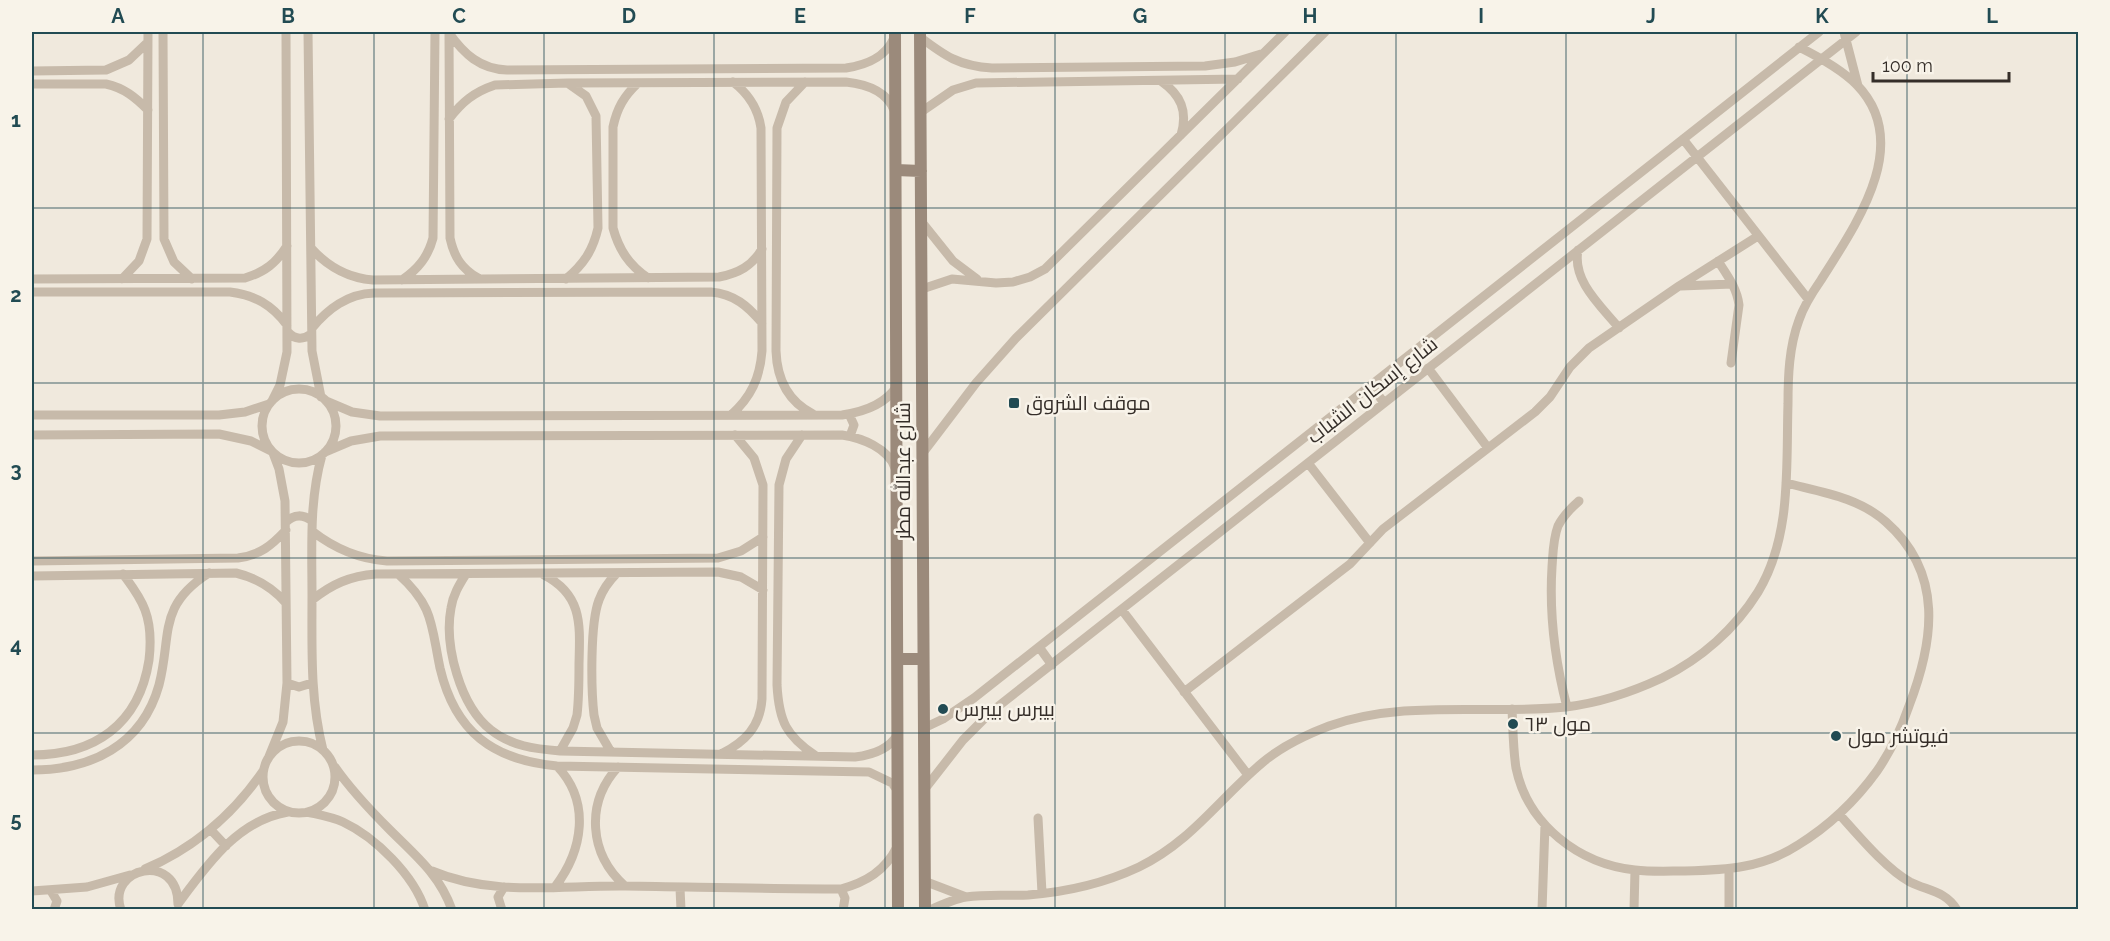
<svg xmlns="http://www.w3.org/2000/svg" width="2110" height="941" viewBox="0 0 2110 941" font-family="Raleway,Cairo,sans-serif">
<style>
.lines{fill:none;stroke-linecap:round;stroke-linejoin:round}
.street{stroke:#c7baaa;stroke-width:9}
.secondary{stroke:#9b8a7b;stroke-width:12}
.grid{fill:none;stroke:#224b53;stroke-width:1.5;stroke-opacity:0.55}
.poi-dot{fill:#224b53;stroke:#f8f3e9;stroke-width:2}
.labels{text-anchor:middle;stroke-width:5;stroke-linejoin:round;paint-order:stroke}
.street-label{font-size:20px;fill:#352e29;stroke:#f8f3e9}
.poi-label{font-size:20px;fill:#352e29;stroke:#f8f3e9;text-anchor:start}
.neatline{fill:none;stroke:#224b53;stroke-width:2}
.grid-label{font-size:20px;text-anchor:middle;font-weight:bold;fill:#224b53}
</style>
<rect width="100%" height="100%" fill="#f0e9dd"/>
<g class="lines">
<!-- street -->
<path class="street" d="M163 32 164 239 174 262 192 279
M308 32 312 351 321 397
M1844 32 1858 86
M449 33C464 54 480 69 507 70L846 68C866 65 885 58 894 38
M449 34 450 238C454 257 462 269 478 278
M920 37C945 56 959 66 992 68L1205 66 1235 62 1261 54
M32 71 106 70 129 60 148 42
M1161 81C1181 95 1188 111 1181 135
M805 82 786 102 777 128 776 351C777 379 787 401 813 414
M638 83C624 96 617 108 613 127V228C619 250 629 265 648 278
M32 84H106C124 88 135 97 148 110
M921 112 953 90 976 83 1238 79
M449 119C462 102 474 92 495 85L567 83 846 82C865 84 886 90 894 110
M1683 139 1808 299
M921 221 953 261 977 279
M311 248C328 267 347 278 373 280L719 277C739 273 752 266 762 249
M1578 250C1572 281 1601 306 1619 328
M1718 261C1727 275 1737 288 1739 305L1731 363
M32 279 245 278C265 272 276 263 287 246
M122 279 139 261 147 239 148 32
M566 279C584 264 593 250 598 228L596 116 586 96 569 84
M402 280C418 269 428 257 433 238L435 32
M1681 286 1732 284
M922 289 952 279 996 283 1013 282 1030 277 1045 269 1285 32
M32 292H230C255 295 272 305 287 325
M312 328C328 309 347 294 374 293L711 292C734 294 748 306 762 323
M288 332C295 340 303 340 311 334
M1428 368 1488 448
M1371 385 1384 403
M262 426a37 37 0 1 1 74 0a37 37 0 1 1-74 0Z
M272 401 280 385 287 352 286 32
M326 401 352 412 380 416 842 415C863 412 885 405 897 386
M849 414 854 425 850 436
M32 415H219L245 412 269 404
M731 415C751 397 760 378 762 351L761 128C758 108 749 94 733 82
M32 435 219 434 251 441 271 451
M802 435 786 459 779 485 777 685C779 721 786 736 816 756
M325 452 351 441 380 436 842 435C862 438 888 448 895 468
M922 454 976 383 1016 338 1325 32
M322 455C309 501 312 548 312 596 312 648 310 699 323 750
M1308 463 1370 543
M286 522C294 514 303 514 312 521
M312 531C335 549 358 559 387 561L718 558 741 551 763 537
M32 561 238 558C260 555 271 546 286 530
M398 574C434 606 431 625 440 668 455 732 493 760 557 766L869 772 892 783 898 791
M466 574C459 585 453 595 451 608 444 645 460 706 491 730 511 746 535 749 560 751L855 757C872 755 889 750 898 734
M544 575C583 595 580 625 579 664 579 681 579 698 577 715L573 728 560 751
M32 576 236 573C257 578 272 587 286 603
M312 600C332 584 350 576 376 574L718 572 741 577 763 590
M1122 610 1248 775
M1039 647 1052 665
M287 683 299 687 312 683
M1184 692 1350 564 1383 529 1535 412 1550 397 1570 367 1589 348 1679 286 1758 236
M1567 707C1555 661 1549 615 1552 567 1553 554 1553 539 1558 526 1563 516 1571 508 1579 501
M1512 709C1513 728 1513 749 1516 768 1528 825 1579 864 1635 870 1652 872 1669 871 1685 871 1726 870 1763 868 1798 845 1829 826 1856 800 1877 771 1891 751 1901 729 1909 706 1934 641 1944 573 1886 522 1858 497 1821 492 1786 483
M924 728 943 719 974 698 1819 32
M263 777a36 36 0 1 1 72 0a36 36 0 1 1-72 0Z
M611 752 597 728 594 715C591 689 590 623 599 600 603 589 609 581 617 573
M721 754C745 742 760 727 762 699L763 485 754 458 735 435
M32 755C94 755 139 725 149 660 151 643 151 626 145 610 140 596 131 585 123 574
M268 759 283 722 287 683 285 501 279 469 273 453
M335 767C351 790 370 810 390 830 415 855 440 875 452 910
M618 767C585 803 589 854 625 886
M32 770C90 770 142 746 159 685 172 635 157 606 209 573
M924 790 963 740 991 712 1856 32
M307 812C320 815 332 817 343 822 375 837 414 875 425 910
M1839 814C1858 835 1886 869 1910 882 1928 891 1946 891 1957 910
M1038 818 1042 893
M211 830 226 846
M145 869C194 848 232 816 263 771
M432 871C493 897 561 885 626 886 698 887 769 889 841 889 866 882 885 871 897 847
M924 881 966 897
M555 887C583 850 591 802 557 766
M680 888 681 910
M841 889 845 898 843 910
M32 891 87 887 130 875
M51 891 57 901 54 910
M178 904C207 865 238 820 288 812
M121 910C106 867 178 851 178 904
M502 910 498 897 504 887
M930 910C941 905 954 899 966 897 986 894 1008 896 1028 895 1066 892 1105 883 1139 867 1192 841 1219 799 1262 763 1282 746 1305 735 1329 726 1405 699 1488 715 1566 707 1599 703 1632 692 1662 678 1701 659 1735 629 1758 592 1792 536 1786 466 1788 404 1788 376 1789 347 1799 320 1804 305 1812 293 1821 280 1855 226 1914 144 1857 85 1841 69 1819 57 1799 47
M1542 910 1545 825
M1634 910 1635 870
M1729 910V870"/>
<!-- secondary -->
<path class="secondary" d="M895 32 898 910
M920 32 925 910
M896 170 921 171
M898 659H923"/>
</g>
<!-- grid -->
<path class="grid" d="M203 32V910M374 32V910M544 32V910M714 32V910M885 32V910M1055 32V910M1225 32V910M1396 32V910M1566 32V910M1736 32V910M1907 32V910M32 208H2078M32 383H2078M32 558H2078M32 733H2078"/>
<!-- markers -->
<g class="poi-dot">
<rect x="1008" y="397" width="12" height="12" rx="3"/>
<circle cx="943" cy="709" r="6"/>
<circle cx="1513" cy="724" r="6"/>
<circle cx="1836" cy="736" r="6"/>
</g>
<g class="labels">
<!-- street labels -->
<g class="street-label">
<text transform="translate(1372 390) rotate(-38)" y="7">شارع إسكان الشباب</text>
<text transform="translate(903 471) rotate(-90)" y="7">شارع عبدالله مطر</text>
</g>
<!-- poi labels -->
<g class="poi-label">
<text x="1026" y="410">موقف الشروق</text>
<text x="955" y="716">بيبرس بيبرس</text>
<text x="1525" y="731">مول ٦٣</text>
<text x="1848" y="743">فيوتشر مول</text>
</g>
</g>
<!-- border -->
<rect width="2110" height="941" fill="none" stroke="#f8f3e9" stroke-width="66"/>
<!-- scale -->
<path d="M1873 72v9h136v-9" fill="none" stroke="#352e29" stroke-width="3"/>
<text x="1882" y="72" font-size="18" fill="#352e29" stroke="#f8f3e9" stroke-width="4.5" paint-order="stroke">100 m</text>
<rect x="33" y="33" width="2044" height="875" class="neatline"/>
<g class="grid-label">
<text x="118" y="23">A</text>
<text x="288" y="23">B</text>
<text x="459" y="23">C</text>
<text x="629" y="23">D</text>
<text x="800" y="23">E</text>
<text x="970" y="23">F</text>
<text x="1140" y="23">G</text>
<text x="1310" y="23">H</text>
<text x="1481" y="23">I</text>
<text x="1651" y="23">J</text>
<text x="1822" y="23">K</text>
<text x="1992" y="23">L</text>
<text x="16" y="127">1</text>
<text x="16" y="302">2</text>
<text x="16" y="477">3</text>
<text x="16" y="652">4</text>
<text x="16" y="827">5</text>
</g>
</svg>
